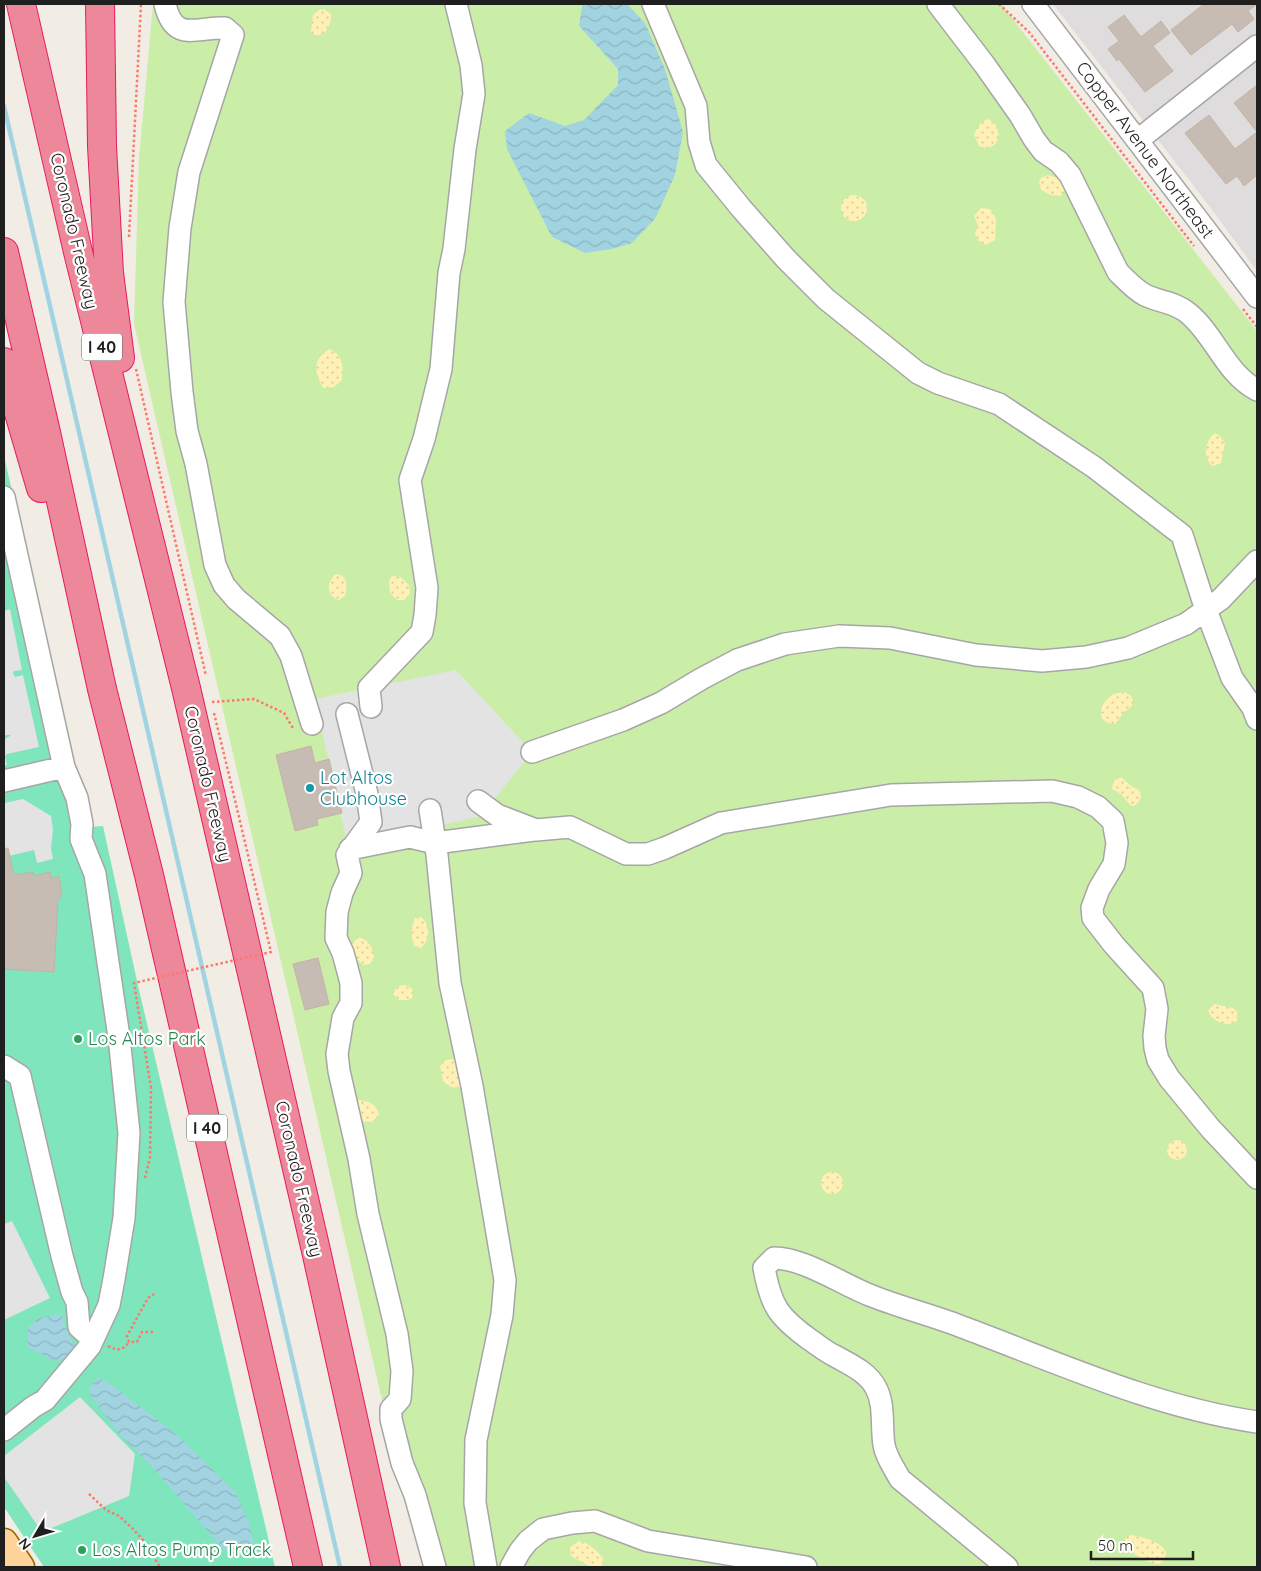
<svg xmlns="http://www.w3.org/2000/svg" width="1261" height="1571" viewBox="0 0 1261 1571" font-family="Quicksand,sans-serif">
<style>
.residential{fill:#dedcdc}
.grass{fill:#caeea8}
.sand{fill:url(#sand-dots)}
.pitch{fill:#7ee5bd}
.parking{fill:#e3e3e3}
.water{fill:url(#water-waves)}
.lines{fill:none;stroke-linecap:round;stroke-linejoin:round}
.stream{stroke:#a2d3e1;stroke-width:4.5}
.building{fill:#c6bcb4;stroke:#c4b3a6}
.minor-casing{stroke:#a6a6a6;stroke-width:24}
.major-casing{stroke:#9b6700;stroke-width:29}
.highway-casing{stroke:#e81960;stroke-width:30}
.path{stroke:#ff7768;stroke-width:2.5;stroke-dasharray:2.5 2.5;stroke-linecap:butt}
.minor{stroke:#fff;stroke-width:21}
.major{stroke:#ffd49c;stroke-width:26}
.highway{stroke:#ed889b;stroke-width:28}
.path-bridge{stroke:#ff7768;stroke-width:2.5;stroke-dasharray:2.5 2.5;stroke-linecap:butt}
.culture-dot{fill:#0f9aa8;stroke:#fff;stroke-width:2}
.leisure-dot{fill:#2e9e5b;stroke:#fff;stroke-width:2}
.labels{text-anchor:middle;stroke-width:4.5;stroke-linejoin:round;paint-order:stroke}
.shield{fill:#fff;stroke:#626262;stroke-width:1}
.shield-label{font-size:16px;font-weight:bold;fill:#1f1f1f}
.street-label{font-size:18px;fill:#1f1f1f;stroke:#fff}
.culture-label{font-size:18px;fill:#0d838f;stroke:#fff;text-anchor:start}
.leisure-label{font-size:18px;fill:#27864d;stroke:#fff;text-anchor:start}
</style>
<defs>
<pattern id="sand-dots" width="8" height="8" patternUnits="userSpaceOnUse" patternTransform="scale(1.25)"><rect width="8" height="8" fill="#fff0b5"/><path d="M2 2h.1M6 6h.1" fill="none" stroke="#dacd9b" stroke-width="1.8" stroke-linecap="round"/></pattern>
<pattern id="water-waves" width="16" height="10" patternUnits="userSpaceOnUse" patternTransform="scale(1.25)"><rect width="16" height="10" fill="#a2d3e1"/><path d="M0 5q4-4 8 0t8 0" fill="none" stroke="#8bb5c1"/></pattern>
</defs>
<rect width="100%" height="100%" fill="#f1ede5"/>
<!-- residential -->
<path class="residential" d="M1053 4H1257V271L1207 203Z"/>
<!-- grass -->
<path class="grass" d="M153 4H1001L1257 331V1567H427L414 1534 402 1487 134 324 139 158Z"/>
<!-- sand -->
<path class="sand" d="M324 9 331 14C332 26 323 42 311 32L313 15 319 10Z
M987 119C1005 124 1001 155 979 146L974 134 980 124Z
M1048 175 1060 179 1066 189 1061 196 1051 195 1041 190 1039 181 1041 178Z
M841 208a13 13 0 1 1 26 0a13 13 0 1 1-26 0Z
M981 208 990 209 996 219 995 240 986 245 978 240 975 234 978 225 974 216Z
M330 349C344 357 343 366 342 380L334 387 323 388C314 372 312 359 330 349Z
M1215 433 1219 435 1225 443 1221 463 1213 466C1202 459 1205 440 1215 433Z
M336 574C349 576 347 586 345 596L339 600C326 597 326 581 336 574Z
M392 576 400 577 409 585 410 594 404 600H397L390 593 389 581Z
M1124 692C1131 694 1137 701 1130 708 1128 710 1125 711 1123 713 1120 717 1118 721 1115 724 1095 723 1098 705 1112 695 1115 693 1120 693 1124 692Z
M1118 778H1122L1130 785 1140 791 1141 798 1136 805 1131 806 1121 794 1112 789 1113 782Z
M421 917C431 925 430 940 421 948L414 946C411 938 411 925 415 918Z
M358 937C368 939 373 948 374 957L370 964 363 965 356 958 352 944Z
M403 985 409 986 413 990 412 998 408 1000H399L393 994 397 987Z
M1214 1004 1233 1008 1237 1012V1021C1227 1028 1213 1022 1208 1011Z
M453 1059H459L466 1086C456 1089 450 1088 443 1081L440 1066 446 1060Z
M358 1100C368 1101 376 1103 379 1114L372 1122 358 1121 352 1102Z
M1167 1150a10 10 0 1 1 20 0a10 10 0 1 1-20 0Z
M821 1183a11 11 0 1 1 22 0a11 11 0 1 1-22 0Z
M1131 1535C1145 1537 1180 1547 1160 1564L1151 1563 1125 1549 1124 1542 1126 1538Z
M579 1541C588 1542 597 1551 603 1558L602 1566 591 1567 571 1556 570 1547Z"/>
<!-- pitch -->
<path class="pitch" d="M4 456 89 827 103 826 139 990 275 1567H44L4 1507Z"/>
<!-- parking -->
<path class="parking" d="M10 609 22 670 14 671 13 673 15 677 23 675 39 747 7 754 5 756 7 765H4V740L11 735H4V611Z
M456 670 532 752 481 816 348 847 315 699Z
M23 799 51 816 53 830 51 848 53 859 37 863 34 850 4 857V803Z
M12 1221 50 1298 4 1320V1224Z
M80 1397 135 1454 129 1496 42 1532 4 1477V1456Z"/>
<!-- water -->
<path class="water" d="M585 4H627L645 23 665 69 683 132 675 175 655 219 632 243 612 249 585 253 552 237 507 149 505 131 529 113 565 126 584 120 618 85V69L579 26 582 6Z
M60 1314 74 1346 67 1359 55 1361 27 1347 28 1328 39 1318Z
M98 1378 109 1383 177 1435 235 1492 249 1522 254 1545 241 1554 223 1549 153 1468 119 1434 91 1396 89 1388Z"/>
<g class="lines">
<!-- stream -->
<path class="stream" d="M4 106 340 1567"/>
</g>
<!-- building -->
<path class="building" d="M1204 4H1257L1248 11 1254 19 1238 32 1232 24 1191 55 1171 30Z
M1124 15 1141 37 1161 21 1170 33 1153 46 1173 71 1145 92 1119 59 1117 61 1108 49 1119 41 1108 27Z
M1257 85V175L1244 186 1237 176 1226 184 1185 133 1209 115 1235 149 1257 132 1234 103Z
M311 746 315 763 329 759 342 813 317 819 318 825 295 831 276 755Z
M8 848 14 875 33 872 34 876 50 872 51 879 59 876 62 895 58 900 54 972 4 969V849Z
M318 958 329 1004 305 1010 293 964Z"/>
<g class="lines">
<defs>
<path id="minor" d="M165 4C174 43 195 27 225 28L233 35 189 172 180 228 174 302 182 392 187 431 196 464 215 565 224 585 236 599 280 636 291 656 312 724
M653 4 696 106 699 142 706 165 741 208 786 259 826 299 918 373 938 383 999 404 1094 467 1182 535 1206 610 1232 678 1253 708 1257 719
M938 4 984 64 1020 115 1034 139 1043 151 1059 162 1070 175 1118 272C1126 280 1135 290 1145 295 1159 302 1175 302 1188 313 1215 335 1225 373 1257 390
M1033 4 1257 297
M1138 140 1257 46
M4 497 64 767
M371 707 369 688 422 632 425 615 427 588 410 480 424 439 441 369 449 273 454 249 465 149 474 94 471 65 456 4
M347 714 367 794 371 822 347 855 351 873 342 893 337 912 336 938 343 953 351 983V1003L343 1018 337 1054 339 1071 359 1159 368 1214 397 1334 402 1371 400 1399 391 1409V1419L402 1463 415 1495 435 1567
M532 752 623 720 661 703 701 679 737 660 785 644 839 636 890 638 976 655 1042 661 1086 657 1128 648 1186 624 1221 599 1257 561
M4 781 64 767 77 798 82 824 81 839 95 874 119 1037 129 1133 124 1218 114 1279 109 1305 90 1346 45 1400 33 1407 4 1430
M478 801 497 815 536 830 570 827 626 854H648L665 848 721 823 891 795 1052 791 1078 797 1098 807 1113 821 1117 843 1114 864 1099 889 1092 908 1093 918 1114 945 1153 988 1157 1009 1154 1036 1155 1048 1158 1060 1169 1078 1210 1128 1257 1178
M430 810 437 855 450 983 472 1086 505 1280 502 1315 476 1440 475 1503 486 1567
M350 849 410 837 435 843 534 830
M4 1066 20 1076 62 1256 72 1292 77 1302 79 1327 89 1336
M511 1567 520 1551 528 1541 543 1529 572 1523 595 1521 648 1541 806 1567
M1007 1567 900 1479C894 1468 886 1457 884 1445 881 1426 885 1405 876 1388 868 1372 849 1364 835 1356 826 1352 818 1345 809 1339 779 1317 771 1307 764 1268L774 1258C804 1258 843 1285 872 1296 902 1308 935 1316 965 1328 1061 1364 1155 1407 1257 1422"/>
<path id="major" d="M4 1542 21 1567"/>
<path id="highway" d="M21 4 78 252 186 688 317 1255 386 1567
M100 4 102 146 109 273 120 358
M4 252 45 428 102 689 149 875 308 1567
M4 362 41 488"/>
</defs>
<!-- minor casing -->
<use href="#minor" class="minor-casing"/>
<!-- major casing -->
<use href="#major" class="major-casing"/>
<!-- highway casing -->
<use href="#highway" class="highway-casing"/>
<!-- path -->
<path class="path" d="M999 4 1029 32 1194 246
M129 237 141 4
M1243 309 1257 327
M136 369 206 676
M212 702 254 699 284 713 294 730
M214 713 229 775
M145 1178 150 1158 151 1088
M153 1332H142L137 1342H129L127 1336 148 1298 154 1294
M108 1346C118 1351 122 1351 129 1342
M89 1494 106 1510 119 1516 132 1528 144 1541 160 1567"/>
<!-- minor -->
<use href="#minor" class="minor"/>
<!-- major -->
<use href="#major" class="major"/>
<!-- highway -->
<use href="#highway" class="highway"/>
<!-- path-bridge -->
<path class="path-bridge" d="M151 1088 134 983 271 952 229 775"/>
</g>
<!-- markers -->
<circle class="culture-dot" cx="310" cy="788" r="5"/>
<g class="leisure-dot">
<circle cx="78" cy="1039" r="5"/>
<circle cx="82" cy="1550" r="5"/>
</g>
<g class="labels">
<!-- shield labels -->
<g class="shield">
<rect x="82" y="333.5" width="40" height="27" rx="4"/>
<rect x="187" y="1114.5" width="40" height="27" rx="4"/>
</g>
<g class="shield-label">
<text x="102" y="353">I 40</text>
<text x="207" y="1134">I 40</text>
</g>
<!-- street labels -->
<g class="street-label">
<text transform="translate(1145 150) rotate(53)" y="6">Copper Avenue Northeast</text>
<text transform="translate(74 231) rotate(77)" y="6">Coronado Freeway</text>
<text transform="translate(208 784) rotate(77)" y="6">Coronado Freeway</text>
<text transform="translate(299 1179) rotate(77)" y="6">Coronado Freeway</text>
</g>
<!-- culture labels -->
<g class="culture-label">
<text x="320" y="784">Lot Altos<tspan x="320" dy="21">Clubhouse</tspan></text>
</g>
<!-- leisure labels -->
<g class="leisure-label">
<text x="88" y="1045">Los Altos Park</text>
<text x="92" y="1556">Los Altos Pump Track</text>
</g>
</g>
<!-- border -->
<rect width="1261" height="1571" fill="none" stroke="#1f1f1f" stroke-width="10"/>
<!-- north arrow -->
<g transform="translate(35 1536) rotate(232)" stroke="#ffffff" stroke-width="4" paint-order="stroke">
<path d="M0-4L9 19L0 12L-9 19Z" fill="#1f1f1f"/>
<text y="-8" font-size="14" font-weight="bold" text-anchor="middle" fill="#1f1f1f">N</text>
</g>
<!-- scale -->
<path d="M1091 1551v8h102v-8" fill="none" stroke="#1f1f1f" stroke-width="2.5"/>
<text x="1098" y="1551" font-size="15" fill="#1f1f1f" stroke="#ffffff" stroke-width="4" paint-order="stroke">50 m</text>
</svg>
